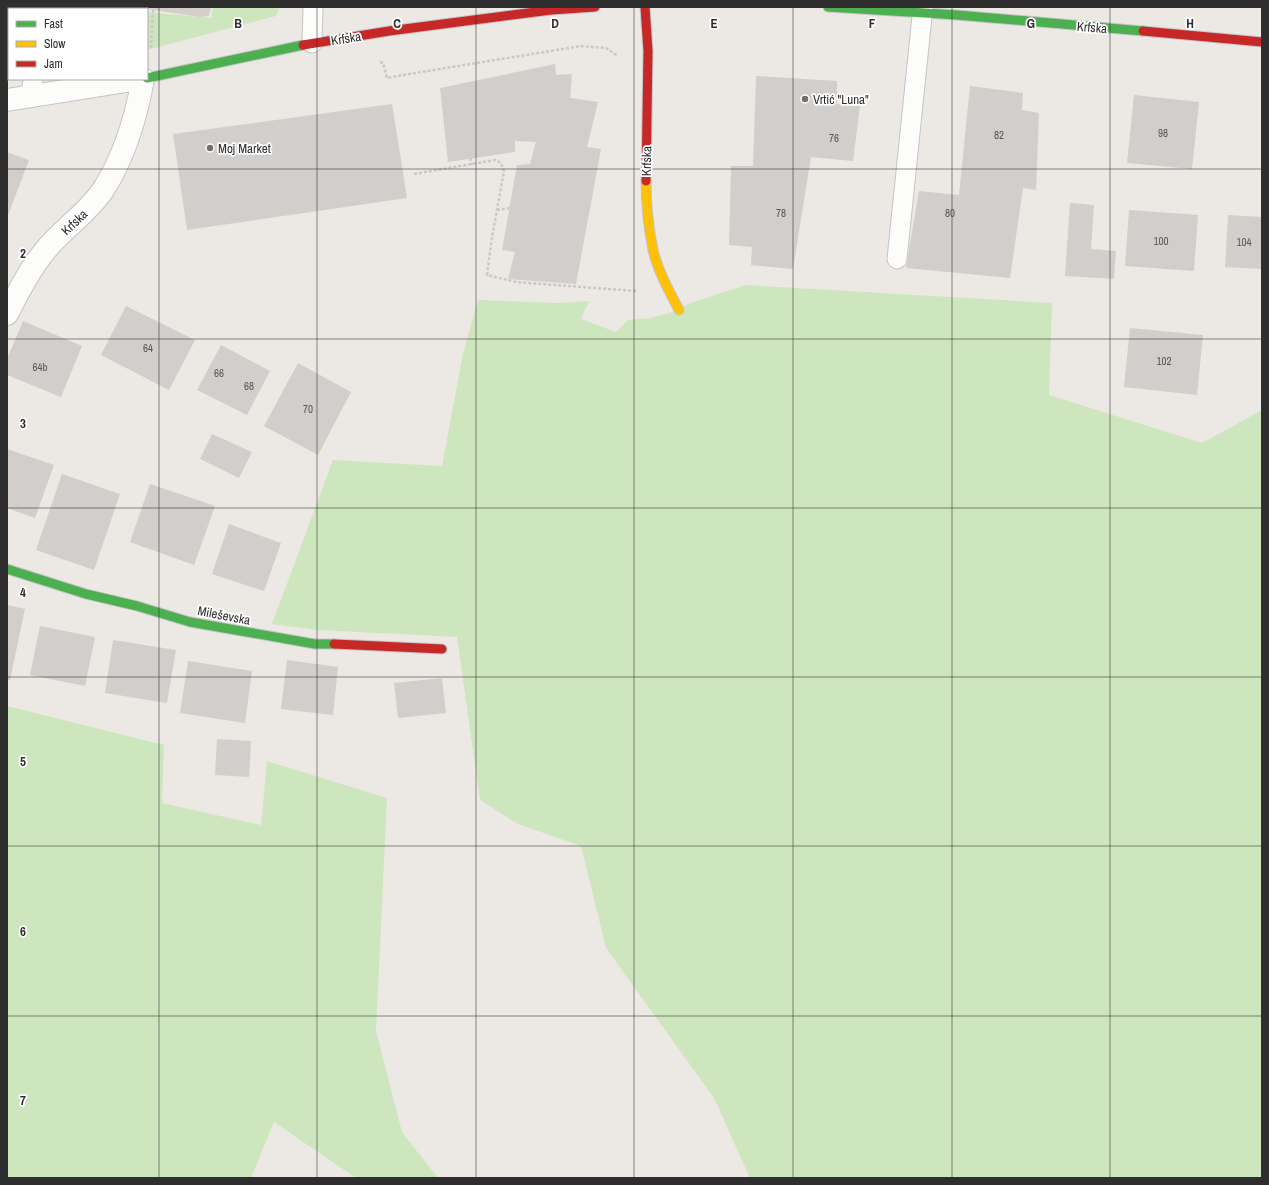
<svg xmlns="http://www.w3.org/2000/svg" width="1269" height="1185" viewBox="0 0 1269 1185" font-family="'Archivo Narrow',sans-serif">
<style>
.green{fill:#cee6be}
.building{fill:#d1cecb}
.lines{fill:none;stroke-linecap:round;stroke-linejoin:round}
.lane-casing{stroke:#c5c4c5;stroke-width:21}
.street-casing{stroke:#c5c4c5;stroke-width:24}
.fast-casing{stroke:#c5c4c5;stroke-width:11}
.slow-casing{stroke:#c5c4c5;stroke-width:11}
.jam-casing{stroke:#c5c4c5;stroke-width:11}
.path{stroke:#c9c9c8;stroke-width:2.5;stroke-dasharray:3 2;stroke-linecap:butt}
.lane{stroke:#fcfcfb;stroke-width:19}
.street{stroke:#fcfcfb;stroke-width:22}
.fast{stroke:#4caf50;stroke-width:9}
.slow{stroke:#ffc107;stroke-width:9}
.jam{stroke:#c62828;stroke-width:9}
.grid{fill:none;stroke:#2e2e2e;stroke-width:1;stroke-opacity:0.55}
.poi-dot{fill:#706f6e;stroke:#fff;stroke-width:1.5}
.labels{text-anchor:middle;stroke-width:3.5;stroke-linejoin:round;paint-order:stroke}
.number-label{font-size:11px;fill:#585857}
.street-label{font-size:13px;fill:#2e2e2e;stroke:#fff}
.poi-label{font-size:13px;fill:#2e2e2e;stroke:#fff;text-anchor:start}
.grid-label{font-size:13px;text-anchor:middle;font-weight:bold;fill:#2e2e2e;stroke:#fff;stroke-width:3.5;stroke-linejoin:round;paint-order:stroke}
</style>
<rect width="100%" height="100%" fill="#ece8e4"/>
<!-- green -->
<path class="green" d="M213 7H280L276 16 147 50V12L211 18Z
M746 285 1052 303 1049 395 1202 443 1262 410V1178H750L714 1098 606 948 581 846 518 824 480 800 457 637 318 630 272 624 333 460 442 466 463 354 478 300 559 303 589 301 581 319 616 332 628 320 651 318 679 310 688 304Z
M7 706 164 745 162 803 261 825 267 761 387 798 376 1031 402 1132 438 1178H356L274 1122 251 1178H7Z"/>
<!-- building -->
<path class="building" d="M134 7H211L209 16 200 17Z
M555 64 556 75 572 74 570 98 598 102 587 147 601 149 576 284 508 279 515 252 502 250 517 165 530 164 536 142 515 141V152L448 162 440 88Z
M756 76 837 81V104L860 106 853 161 811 157 793 269 751 265 752 247 729 245 731 166H753Z
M970 86 1023 93 1022 110 1039 113 1036 190 1023 188 1010 278 906 268 919 191 959 195Z
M1134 95 1199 102 1192 169 1127 163Z
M392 104 407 198 187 230 173 134Z
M7 152 29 160 7 218Z
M1070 203 1094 205 1091 249 1116 251 1114 279 1065 276Z
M1129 210 1198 215 1194 271 1125 266Z
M1228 215 1262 217V269L1225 267Z
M126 306 195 340 169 390 101 355Z
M23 321 82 346 61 397 7 375V359Z
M1130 328 1203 335 1197 395 1124 387Z
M221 345 270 371 247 415 197 390Z
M298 363 351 392 318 455 264 426Z
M212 434 252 452 239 478 200 459Z
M7 449 54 465 35 518 7 508Z
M62 474 120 494 94 570 36 550Z
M150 484 215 506 194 565 130 542Z
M229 524 281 543 264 591 212 574Z
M7 605 25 609 10 680H7Z
M40 626 95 637 85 686 30 675Z
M113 640 176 650 167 703 105 693Z
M287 660 338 667 333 715 281 709Z
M188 661 252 671 245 723 180 713Z
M442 678 446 713 398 718 394 683Z
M217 739 251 741 249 777 215 775Z"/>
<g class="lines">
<defs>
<path id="lane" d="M39 9 40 7
M312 43 313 7
M31 97 33 79
M897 259 923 7"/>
<path id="street" d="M7 100 139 79
M7 314C18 293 29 270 44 252 62 229 87 214 103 190 125 156 136 118 143 79"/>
<path id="fast" d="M828 7 957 15 1143 31
M147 78 303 45
M7 569 86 594 137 606 190 622 315 644H334"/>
<path id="slow" d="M646 181C646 201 649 230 653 250 658 271 669 291 679 310"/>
<path id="jam" d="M645 7 648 51 646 181
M1143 31 1262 42
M303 45 389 31 551 10 595 7
M334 644 442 649"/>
</defs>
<!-- lane casing -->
<use href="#lane" class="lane-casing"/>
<!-- street casing -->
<use href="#street" class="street-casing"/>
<!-- fast casing -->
<use href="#fast" class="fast-casing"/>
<!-- slow casing -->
<use href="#slow" class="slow-casing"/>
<!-- jam casing -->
<use href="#jam" class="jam-casing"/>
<!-- path -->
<path class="path" d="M151 48 153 10
M380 62 383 63 387 78 403 75 581 46 606 48 618 56
M470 158 472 165
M414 174 495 160 501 163 504 171 492 237 487 275 516 282 636 291
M497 210 510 208"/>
<!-- lane -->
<use href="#lane" class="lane"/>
<!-- street -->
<use href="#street" class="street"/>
<!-- fast -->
<use href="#fast" class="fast"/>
<!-- slow -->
<use href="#slow" class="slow"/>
<!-- jam -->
<use href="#jam" class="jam"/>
</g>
<!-- grid -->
<path class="grid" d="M159 7V1178M317 7V1178M476 7V1178M634 7V1178M793 7V1178M952 7V1178M1110 7V1178M7 169H1262M7 339H1262M7 508H1262M7 677H1262M7 846H1262M7 1016H1262"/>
<!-- markers -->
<g class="poi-dot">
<circle cx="805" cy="99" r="4"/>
<circle cx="210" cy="148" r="4"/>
</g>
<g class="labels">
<!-- number labels -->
<g class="number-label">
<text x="1163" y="137">98</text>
<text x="999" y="139">82</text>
<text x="834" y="142">76</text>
<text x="781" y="217">78</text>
<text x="950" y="217">80</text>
<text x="1161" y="245">100</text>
<text x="1244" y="246">104</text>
<text x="148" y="352">64</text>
<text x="1164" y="365">102</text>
<text x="40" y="371">64b</text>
<text x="219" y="377">66</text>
<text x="249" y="390">68</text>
<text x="308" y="413">70</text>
</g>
<!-- street labels -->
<g class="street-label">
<text transform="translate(1092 27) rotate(5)" y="5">Krfska</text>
<text transform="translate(346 38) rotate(-9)" y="5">Krfska</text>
<text transform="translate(646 161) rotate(-89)" y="5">Krfska</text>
<text transform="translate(74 222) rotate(-44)" y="5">Krfska</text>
<text transform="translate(224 615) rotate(11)" y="5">Mileševska</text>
</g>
<!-- poi labels -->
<g class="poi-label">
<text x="813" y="104">Vrtić "Luna"</text>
<text x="218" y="153">Moj Market</text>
</g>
</g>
<g class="grid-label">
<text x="238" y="28">B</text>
<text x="397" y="28">C</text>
<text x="555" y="28">D</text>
<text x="714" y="28">E</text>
<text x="872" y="28">F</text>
<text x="1031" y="28">G</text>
<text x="1190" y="28">H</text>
<text x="23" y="258">2</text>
<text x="23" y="428">3</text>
<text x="23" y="597">4</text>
<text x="23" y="766">5</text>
<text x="23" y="936">6</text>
<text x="23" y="1105">7</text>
</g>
<!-- border -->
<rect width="1269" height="1185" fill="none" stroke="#2e2e2e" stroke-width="16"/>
<!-- legend -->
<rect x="8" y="8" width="140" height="72" fill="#ffffff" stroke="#ababab"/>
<rect x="16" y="21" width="20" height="6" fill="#4caf50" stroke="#ababab"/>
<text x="44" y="28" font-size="12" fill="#2e2e2e">Fast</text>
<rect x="16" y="41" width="20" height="6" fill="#ffc107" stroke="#ababab"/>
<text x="44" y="48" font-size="12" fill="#2e2e2e">Slow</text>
<rect x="16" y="61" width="20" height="6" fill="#c62828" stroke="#ababab"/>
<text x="44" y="68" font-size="12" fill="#2e2e2e">Jam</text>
</svg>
